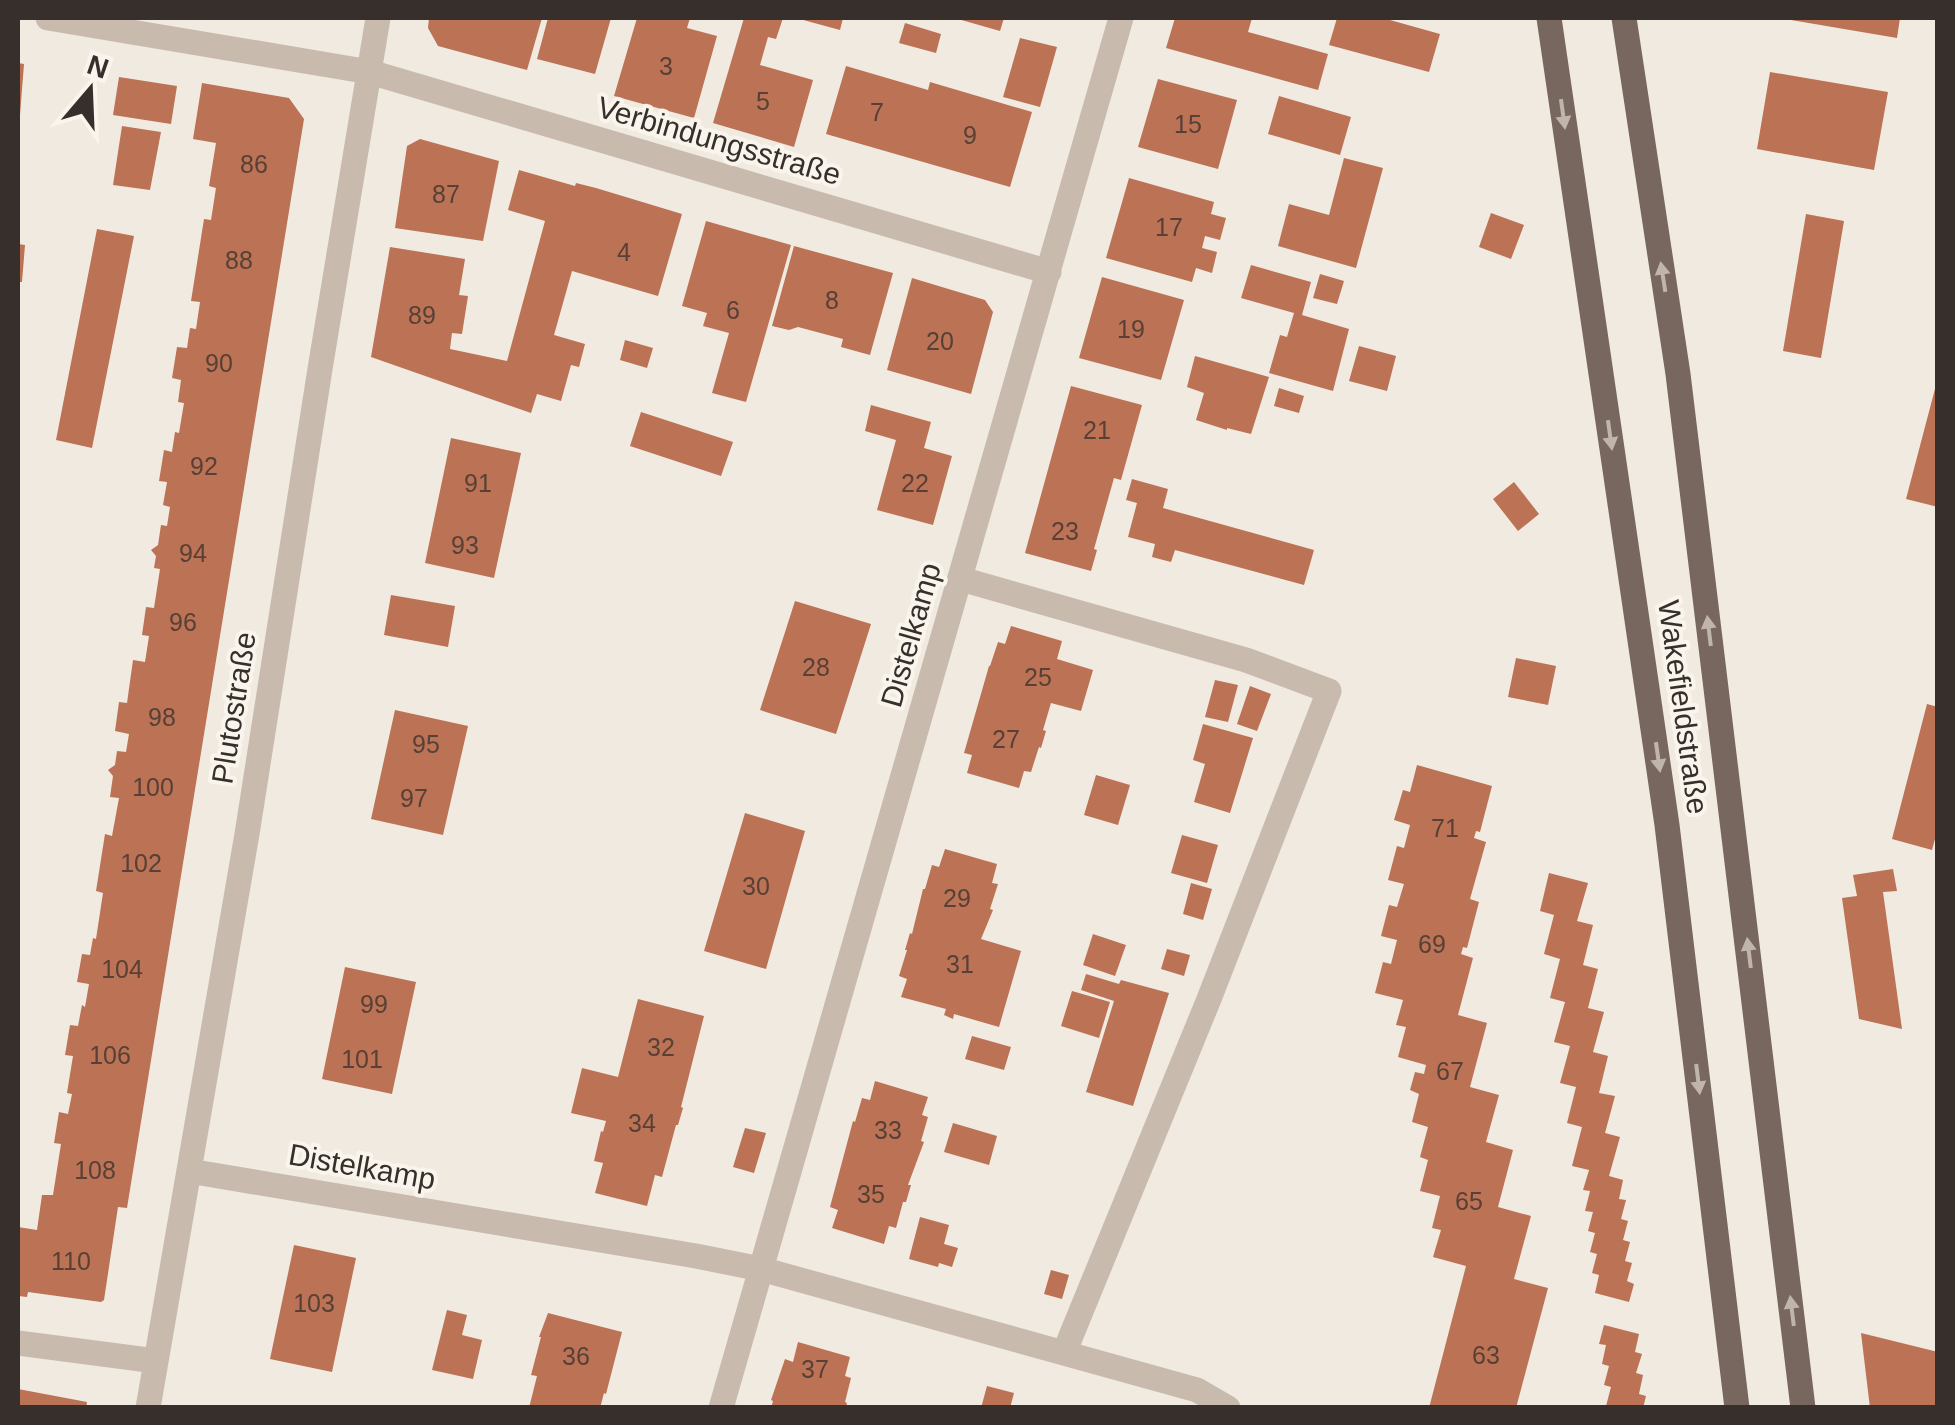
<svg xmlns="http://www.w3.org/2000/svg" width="1955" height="1425" viewBox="0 0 1955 1425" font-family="Arial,sans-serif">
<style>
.building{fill:#bb7255}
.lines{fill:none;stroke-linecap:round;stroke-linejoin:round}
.minor{stroke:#c8bbad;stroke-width:25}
.major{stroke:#78675e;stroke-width:25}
.oneway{fill:#bfb5ac}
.labels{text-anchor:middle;stroke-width:8;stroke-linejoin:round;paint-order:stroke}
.number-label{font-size:25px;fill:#584036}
.street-label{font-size:30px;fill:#372f2b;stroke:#f9f4ec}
</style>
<rect width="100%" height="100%" fill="#f1eae0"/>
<!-- building -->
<path class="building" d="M429 18H542L527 70 438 46 428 28Z
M548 18H611L595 74 537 59Z
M637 18 659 19V18H690L687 28 717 36 694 118 614 96Z
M744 18H783L776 39 768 37 760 65 813 80 794 147 713 123Z
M796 18H843L840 30Z
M1175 18H1252L1248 32 1328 54 1318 90 1166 48Z
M1337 18H1391L1390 20 1440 34 1429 72 1329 45Z
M1791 18H1900L1897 38 1791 20Z
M958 19V18H1004L1000 31Z
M905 23 941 34 936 53 899 43Z
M1020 38 1057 47 1040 107 1003 97Z
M18 63 24 64 20 115H18Z
M846 66 928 90 930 82 1032 112 1010 187 826 134Z
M1770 72 1888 92 1874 170 1757 149Z
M119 77 177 86 171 124 113 115Z
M1158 79 1237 100 1218 169 1138 147Z
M202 83 289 98 304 119 127 1208 118 1207 104 1300 101 1302 28 1292 27 1297 18 1296V1227L37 1230 42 1195H53L61 1144 54 1143 59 1112 68 1114 72 1094 67 1093 73 1056 65 1055 70 1025 78 1026 82 1005 85 1007 89 984 77 982 82 954 90 955 93 938 96 939 103 893 96 891 105 834 112 836 119 798 110 797 113 776 108 770 115 765 117 751 126 752 129 734 115 731 119 702 127 703 133 660 145 662 149 636 142 635 146 607 154 608 160 569 154 568 156 556 151 550 158 545 161 525 167 526 170 507 163 505 167 482 159 481 164 450 172 452 175 432 179 433 184 403 178 402 181 380 172 378 177 347 187 348 190 328 196 329 200 302 191 301 204 219 211 220 216 188 209 186 216 143 193 139Z
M1279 96 1351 117 1340 155 1268 134Z
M122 126 161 132 150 190 113 185Z
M420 139 499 161 483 241 395 228 407 146Z
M1344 158 1383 168 1356 268 1278 246 1289 204 1329 215Z
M519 170 575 186 576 183 596 188 682 214 658 296 572 271 554 335 585 344 579 367 571 365 561 401 537 394 531 413 371 357 390 247 465 259 459 295 468 296 462 334 452 333 450 349 507 361 545 221 508 210Z
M1129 178 1214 202 1211 214 1226 218 1220 240 1205 236 1202 248 1217 252 1212 273 1196 268 1192 282 1106 258Z
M1491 213 1524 225 1511 259 1479 247Z
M1806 214 1844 221 1821 358 1783 351Z
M706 221 791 245 746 402 712 393 729 333 703 326 707 313 682 306Z
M97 229 134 236 92 448 56 440Z
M18 244 25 245 22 282H18Z
M794 246 893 273 870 355 841 347 843 339 798 327 789 330 772 326Z
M1251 265 1311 282 1302 315 1349 329 1333 391 1269 373 1280 335 1287 337 1294 313 1241 298Z
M1320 274 1344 281 1337 304 1313 298Z
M1102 277 1184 300 1161 380 1079 358Z
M912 278 985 300 993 312 971 394 887 370Z
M625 340 653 348 647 368 620 360Z
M1359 346 1396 356 1387 391 1349 381Z
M1195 356 1269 377 1251 434 1227 428V430L1196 420 1204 393 1187 387Z
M1936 385H1938V507L1906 499Z
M1071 386 1142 405 1121 480 1114 478 1094 549 1097 550 1091 571 1025 553Z
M1279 388 1304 396 1299 413 1274 406Z
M871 405 931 422 924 448 952 456 933 525 877 510 896 440 865 431Z
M641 412 733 442 721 476 630 446Z
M451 438 521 453 494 578 425 563Z
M1132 479 1168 489 1163 508 1314 550 1304 585 1175 550 1171 562 1152 557 1155 544 1128 537 1137 503 1126 500Z
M1514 482 1539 514 1518 531 1493 499Z
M391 595 455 606 448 647 384 635Z
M795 601 871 624 836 734 760 710Z
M1011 626 1062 641 1057 659 1093 670 1081 711 1051 703 1043 730 1046 731 1041 748 1039 747 1031 772 1024 771 1019 788 967 773 972 755 964 753 989 666H990L998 642 1005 644Z
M1516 658 1556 666 1548 705 1508 697Z
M1215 680 1238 685 1228 722 1205 717Z
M1250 686 1271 694 1257 731 1237 724Z
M1927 704 1938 707V828L1932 850 1892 839Z
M395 710 468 726 443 835 371 819Z
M1203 724 1253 738 1230 813 1194 802 1205 764 1193 760Z
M1417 765 1492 786 1480 832 1476 831 1474 838 1486 842 1470 899 1479 902 1467 948 1463 947 1461 954 1473 958 1458 1015 1487 1023 1470 1087 1499 1095 1486 1142 1513 1150 1498 1207 1531 1216 1514 1279 1548 1288 1516 1408H1429L1466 1266 1433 1257 1441 1230 1432 1228 1440 1196 1420 1191 1428 1160 1420 1157 1428 1127 1412 1122 1419 1094 1410 1090 1415 1072 1424 1074 1426 1065 1398 1057 1406 1027 1396 1025 1403 1000 1375 993 1383 962 1391 964 1397 940 1381 936 1389 905 1397 907 1404 884 1388 880 1397 846 1404 848 1410 825 1394 820 1403 790 1410 792Z
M1096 775 1130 785 1118 825 1084 815Z
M745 813 805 831 766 969 704 951Z
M1182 835 1218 845 1207 883 1171 873Z
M945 849 997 864 992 883 998 884 990 909 993 910 981 939 1021 951 999 1027 954 1014 953 1019 944 1015 946 1009 901 997 907 979 899 976 907 950H905L910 933 912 934 923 889H925L932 865 939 867Z
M1893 869 1897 891 1883 892 1902 1029 1859 1019 1842 898 1857 896 1853 875Z
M1549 873 1588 883 1577 921 1593 925 1583 965 1598 969 1588 1008 1604 1012 1593 1052 1608 1056 1599 1093 1615 1096 1605 1133 1620 1137 1609 1176 1623 1180 1619 1199 1626 1200 1621 1219 1628 1221 1623 1240 1630 1242 1625 1261 1632 1263 1627 1281 1634 1284 1629 1302 1595 1293 1599 1275 1592 1273 1597 1254 1590 1252 1595 1233 1588 1231 1593 1212 1585 1211 1590 1191 1583 1190 1589 1170 1572 1166 1582 1127 1567 1123 1576 1087 1560 1083 1570 1046 1554 1042 1565 1002 1550 998 1560 959 1544 954 1554 915 1540 911Z
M1191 883 1212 889 1203 920 1183 914Z
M1093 934 1126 945 1115 976 1083 965Z
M1167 949 1190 955 1184 976 1161 969Z
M345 967 416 982 392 1094 322 1079Z
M1086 974 1119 984 1121 980 1169 993 1133 1106 1086 1092 1114 1001 1081 990Z
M1072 991 1110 1002 1099 1038 1061 1026Z
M638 999 704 1016 681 1107 683 1108 678 1125H676L662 1177 655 1175 647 1206 595 1193 603 1163 594 1161 601 1131 603 1132 606 1121 571 1113 582 1068 618 1077Z
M972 1036 1011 1047 1004 1070 965 1059Z
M875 1081 928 1097 922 1115 928 1117 921 1141 924 1142 908 1185H911L906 1202H903L896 1228 889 1226 884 1244 832 1228 838 1210 830 1207 853 1121 855 1122 862 1098 870 1100Z
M953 1123 997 1136 989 1165 944 1152Z
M745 1128 766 1133 754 1173 733 1167Z
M920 1217 949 1225 944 1244 958 1248 952 1267 939 1263 938 1267 909 1259Z
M294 1245 356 1258 332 1372 270 1359Z
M1051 1270 1069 1275 1062 1299 1044 1294Z
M447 1310 467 1315 462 1335 482 1340 473 1379 432 1370Z
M548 1313 622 1332 606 1394 604 1393 600 1408H529L537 1376 531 1375 541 1337H539Z
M1604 1325 1639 1334 1635 1352 1642 1354 1636 1373 1643 1375 1639 1394 1646 1396 1643 1408 1606 1406 1611 1387 1604 1385 1609 1366 1602 1364 1606 1345 1599 1344Z
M1861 1333 1938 1352V1408H1870Z
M798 1342 850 1357 845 1376 851 1378 845 1402 847 1403 846 1408H771L773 1401 771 1400 785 1359 793 1362Z
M987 1386 1014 1393 1010 1408H981Z
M18 1389 87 1402 86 1408H18Z"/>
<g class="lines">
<!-- minor -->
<path class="minor" d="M48 18 370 72 1049 272
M961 579 1246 660 1329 691 1209 999 1064 1353
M189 1171 696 1256 761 1269 1197 1390 1228 1408
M18 1343 156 1361
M148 1408 247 834 320 369 378 18
M721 1408 1121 18"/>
<!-- major -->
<path class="major" d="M1549 18 1667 825 1737 1408
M1624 18 1678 374 1803 1408"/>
</g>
<!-- one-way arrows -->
<defs><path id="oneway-solid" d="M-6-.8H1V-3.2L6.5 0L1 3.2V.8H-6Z" transform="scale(2.5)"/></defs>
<g class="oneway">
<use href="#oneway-solid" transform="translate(1563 114) rotate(82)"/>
<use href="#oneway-solid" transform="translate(1663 277) rotate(-99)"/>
<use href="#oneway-solid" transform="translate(1610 435) rotate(82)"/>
<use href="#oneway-solid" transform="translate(1709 631) rotate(-97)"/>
<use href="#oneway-solid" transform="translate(1658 757) rotate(82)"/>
<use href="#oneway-solid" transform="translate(1749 953) rotate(-97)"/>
<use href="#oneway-solid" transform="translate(1698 1079) rotate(83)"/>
<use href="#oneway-solid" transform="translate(1792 1311) rotate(-97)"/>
</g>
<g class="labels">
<!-- number labels -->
<g class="number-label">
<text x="666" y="75">3</text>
<text x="763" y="110">5</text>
<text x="877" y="121">7</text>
<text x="1188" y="133">15</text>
<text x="970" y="144">9</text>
<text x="254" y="173">86</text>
<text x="446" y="203">87</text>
<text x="1169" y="236">17</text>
<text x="624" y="261">4</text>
<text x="239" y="269">88</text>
<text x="832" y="309">8</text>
<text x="733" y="319">6</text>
<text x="422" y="324">89</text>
<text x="1131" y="338">19</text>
<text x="940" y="350">20</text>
<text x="219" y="372">90</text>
<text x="1097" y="439">21</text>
<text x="204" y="475">92</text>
<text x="478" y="492">91</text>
<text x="915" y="492">22</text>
<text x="1065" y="540">23</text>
<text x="465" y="554">93</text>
<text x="193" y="562">94</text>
<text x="183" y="631">96</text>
<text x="816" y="676">28</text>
<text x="1038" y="686">25</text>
<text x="162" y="726">98</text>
<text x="1006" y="748">27</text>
<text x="426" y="753">95</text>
<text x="153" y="796">100</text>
<text x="414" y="807">97</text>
<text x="1445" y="837">71</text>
<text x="141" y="872">102</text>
<text x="756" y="895">30</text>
<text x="957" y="907">29</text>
<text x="1432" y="953">69</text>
<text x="960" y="973">31</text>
<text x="122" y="978">104</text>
<text x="374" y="1013">99</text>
<text x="661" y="1056">32</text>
<text x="110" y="1064">106</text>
<text x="362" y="1068">101</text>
<text x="1450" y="1080">67</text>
<text x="642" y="1132">34</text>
<text x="888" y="1139">33</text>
<text x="95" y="1179">108</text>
<text x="871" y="1203">35</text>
<text x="1469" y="1210">65</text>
<text x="71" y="1270">110</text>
<text x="314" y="1312">103</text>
<text x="1486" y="1364">63</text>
<text x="576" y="1365">36</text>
<text x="815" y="1378">37</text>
</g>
<!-- street labels -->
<g class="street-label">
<text transform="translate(719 141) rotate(16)" y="10">Verbindungsstraße</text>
<text transform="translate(911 635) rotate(-74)" y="10">Distelkamp</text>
<text transform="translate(1683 707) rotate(82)" y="10">Wakefieldstraße</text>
<text transform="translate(234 708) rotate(-81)" y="10">Plutostraße</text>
<text transform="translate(362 1167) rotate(10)" y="10">Distelkamp</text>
</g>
</g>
<!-- border -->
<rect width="1955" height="1425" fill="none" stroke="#372f2b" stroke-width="40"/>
<!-- north arrow -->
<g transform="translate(90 90) rotate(19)" stroke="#f9f4ec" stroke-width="8" paint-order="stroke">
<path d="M0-8L18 38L0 25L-18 38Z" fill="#372f2b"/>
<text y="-15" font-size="28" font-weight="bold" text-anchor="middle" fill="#372f2b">N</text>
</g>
</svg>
